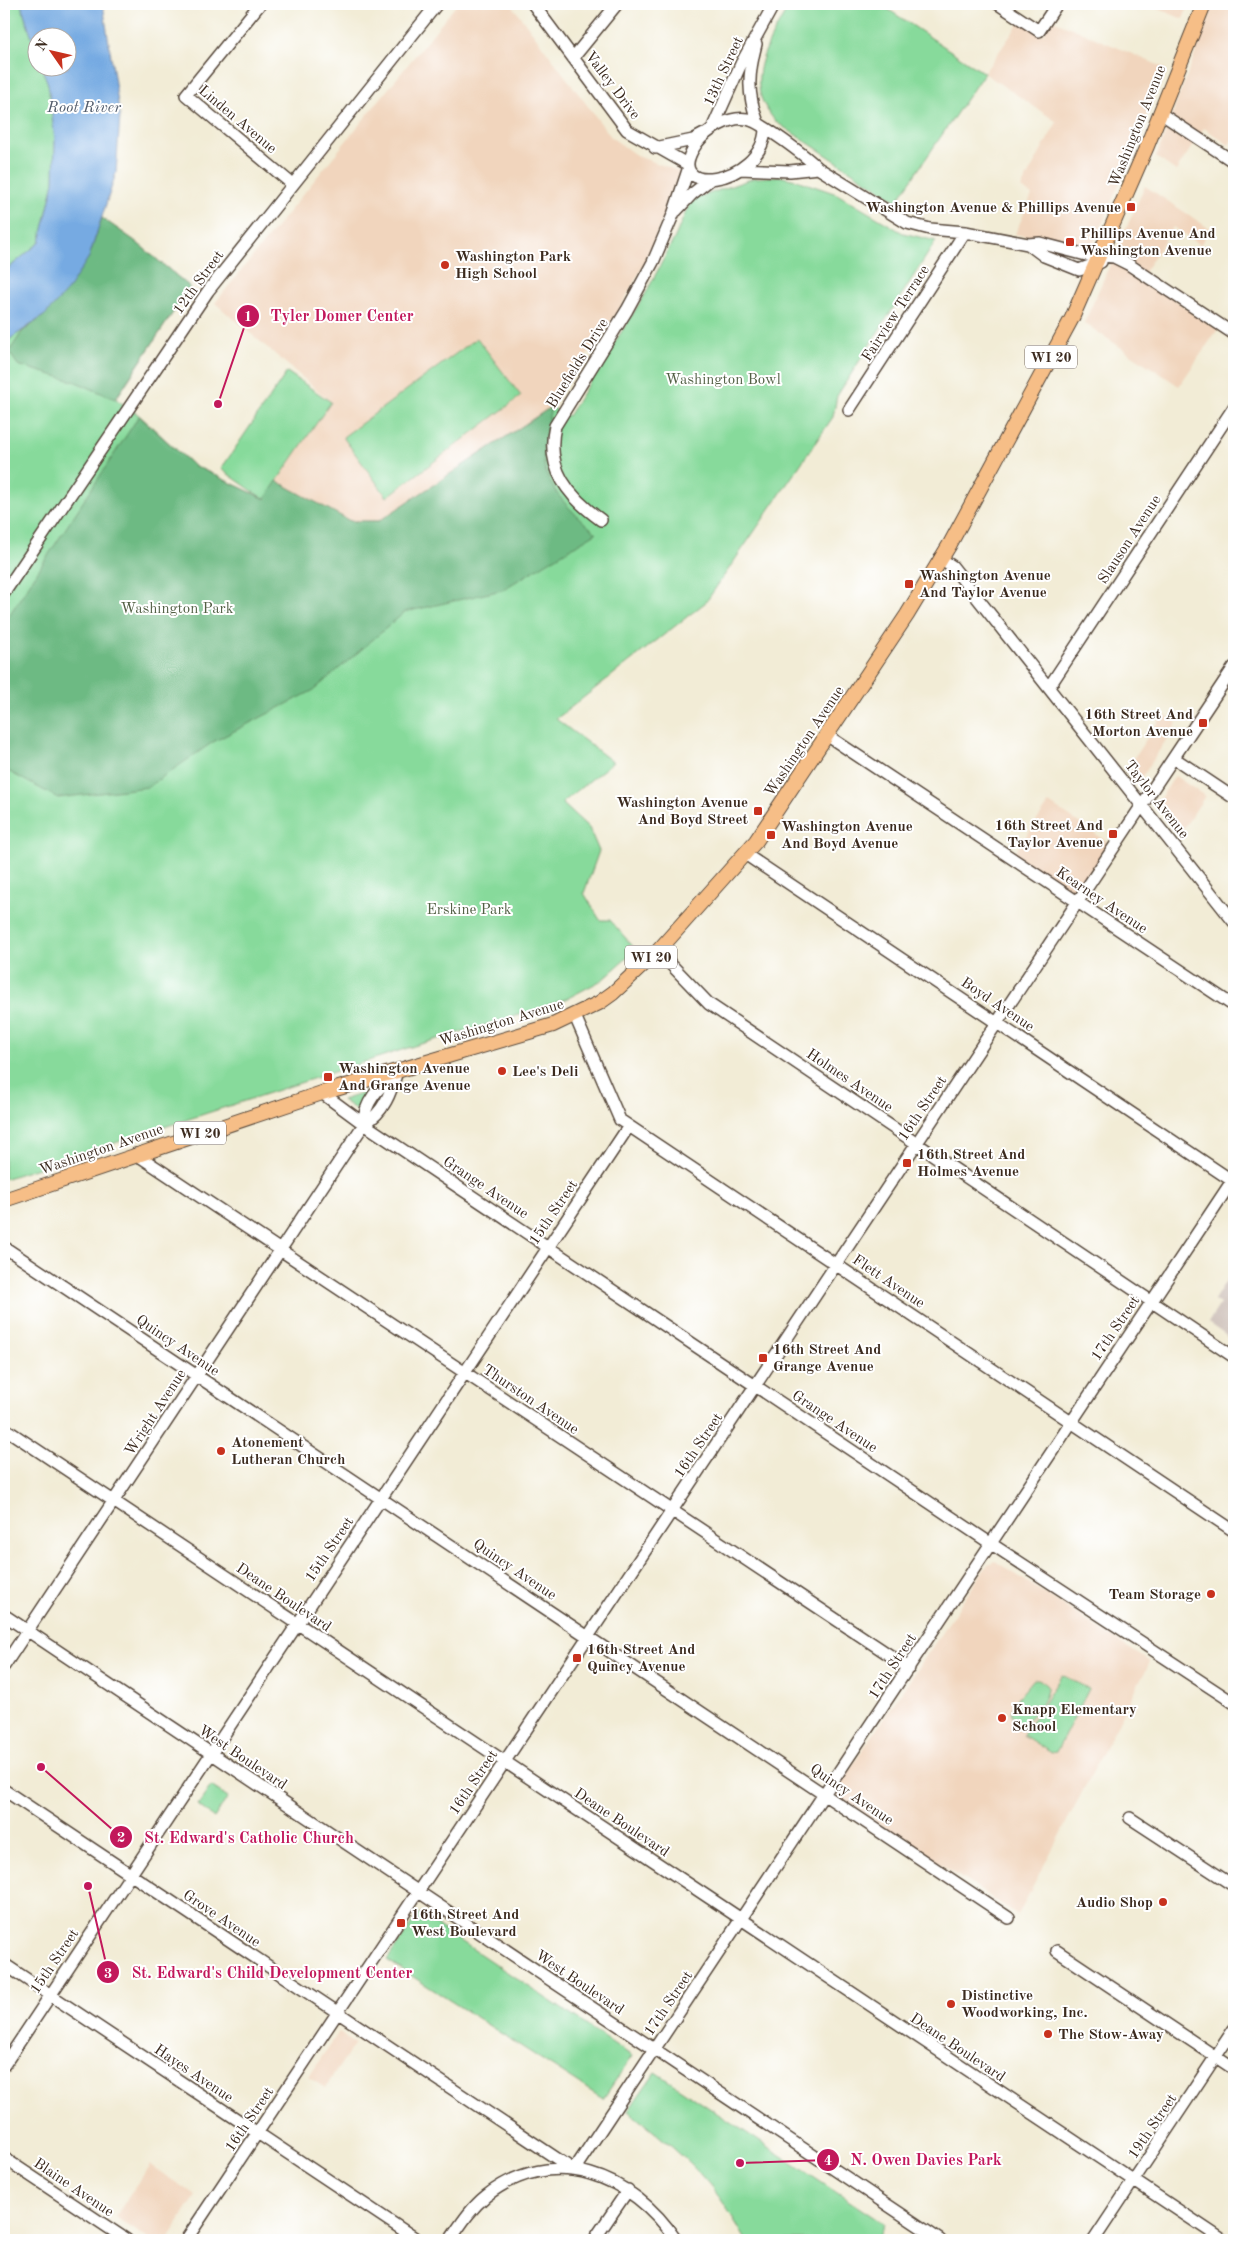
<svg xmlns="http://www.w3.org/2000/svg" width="1238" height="2244" font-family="'Old Standard TT',serif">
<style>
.built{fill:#f1d5bd}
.industrial{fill:#cec1ba}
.green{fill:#87da9b;stroke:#61825c}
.forest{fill:#6dba83;stroke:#547250}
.water{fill:#76aae2;stroke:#586a80}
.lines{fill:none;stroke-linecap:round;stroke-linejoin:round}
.minor-casing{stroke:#56473a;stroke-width:14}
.major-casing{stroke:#56473a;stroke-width:16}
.minor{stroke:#fff;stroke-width:11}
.major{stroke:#f6be87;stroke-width:14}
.poi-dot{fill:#c8321e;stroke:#fff;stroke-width:2}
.labels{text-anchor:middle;stroke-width:4;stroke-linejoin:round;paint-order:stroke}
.shield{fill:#fff;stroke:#766a62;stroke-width:1}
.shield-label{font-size:14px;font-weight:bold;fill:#3b2a1e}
.street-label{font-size:15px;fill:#3b2a1e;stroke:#fff}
.poi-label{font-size:15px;font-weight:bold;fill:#3b2a1e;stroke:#fff;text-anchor:start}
.park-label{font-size:15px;fill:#525f44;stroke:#fff}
.water-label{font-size:16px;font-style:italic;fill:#535d6c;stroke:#fff}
.leader{fill:none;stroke:#c2185b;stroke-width:2}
.callout-dot{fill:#c2185b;stroke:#fff;stroke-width:2}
.mark-label{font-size:15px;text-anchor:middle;font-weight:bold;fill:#fff}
.callout-label{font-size:16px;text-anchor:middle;font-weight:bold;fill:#c2185b;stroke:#fff;stroke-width:4;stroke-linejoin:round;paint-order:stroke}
</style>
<rect width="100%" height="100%" fill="#fff"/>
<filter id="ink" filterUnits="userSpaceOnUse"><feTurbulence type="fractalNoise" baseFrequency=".02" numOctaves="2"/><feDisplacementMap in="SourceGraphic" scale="10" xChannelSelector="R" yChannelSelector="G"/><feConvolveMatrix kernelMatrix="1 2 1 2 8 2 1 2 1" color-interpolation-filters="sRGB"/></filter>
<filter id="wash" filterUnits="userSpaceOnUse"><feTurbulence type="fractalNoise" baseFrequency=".0096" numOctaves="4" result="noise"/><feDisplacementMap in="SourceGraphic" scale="20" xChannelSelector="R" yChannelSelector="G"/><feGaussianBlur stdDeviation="1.12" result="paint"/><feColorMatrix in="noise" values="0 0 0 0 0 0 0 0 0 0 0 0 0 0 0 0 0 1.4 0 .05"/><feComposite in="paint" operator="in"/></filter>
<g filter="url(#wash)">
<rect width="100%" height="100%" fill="#f2ecd6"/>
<!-- built -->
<path class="built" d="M457 4H511L611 137 637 156 681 172 646 260 620 308 551 407 379 521H350L277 481 331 402 215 303Z
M1147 4H1189L1183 19Z
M1214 4H1234V136L1229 145 1204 128 1176 171 1156 157Z
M1053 20 1165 68 1129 161 1096 238 1091 247 1084 250 1015 234 1032 195 1021 188 1057 122 984 73 1020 22 1043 34Z
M1145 186 1210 229 1200 245 1173 227 1141 277 1218 329 1179 386 1084 323Z
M1163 714 1177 723 1140 780 1129 765Z
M1175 776 1205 796 1181 832 1158 802Z
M1049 803 1115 847 1078 902 1011 858Z
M995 1561 1150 1662 1018 1915 837 1797 835 1791 988 1564Z
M339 2032 355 2043 325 2088 308 2077Z
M150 2165 196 2196 167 2240H150L115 2217Z"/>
<!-- industrial -->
<path class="industrial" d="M1231 1273 1234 1275V1341L1208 1323 1220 1304 1214 1300Z"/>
<!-- green -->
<path class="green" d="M4 4H21L37 53 38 68H42L48 84 55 140 54 182 40 242 4 272Z
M790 4H880L984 73 897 201 776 122C768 112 760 101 759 87 756 58 777 28 790 4Z
M779 176 796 180 837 194 903 233 936 241 837 396 833 417 706 602 556 719 613 762 562 803 589 828 599 851 584 893 600 920H610L636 950 602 980 570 997 533 1011 414 1046 4 1179V343L45 315 89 257 102 218 135 241 190 287 116 399 139 415 193 465 261 497 221 469 287 372 331 402 277 481 350 521H379L551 407 568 416 646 293 675 237 691 200 754 178Z
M477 338 521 396 387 497 343 437Z
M370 1091 358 1111 342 1100Z
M1062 1675 1089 1689 1056 1752 1051 1753 1023 1735Z
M1034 1679 1041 1681 1047 1686C1048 1699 1032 1719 1020 1724L1014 1720 1011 1712 1017 1699Z
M211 1786 228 1797 214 1818 198 1805Z
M419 1913 632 2056 603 2099 387 1960Z
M655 2072 884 2224 877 2240H746C734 2220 723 2200 708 2183 685 2156 656 2133 628 2111Z"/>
<!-- forest -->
<path class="forest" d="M102 218 135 241 190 287 115 399 76 382 18 365 9 352 22 332 45 315 89 257Z
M551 407C548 422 540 454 545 469 553 496 576 515 596 533L502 590 405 612 314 690 213 742 148 787 58 798 4 769V623L139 416 193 465 265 499 277 481 350 521H379Z"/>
<!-- water -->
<path class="water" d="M21 4H103L120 116 116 173 89 257 67 291 45 315 4 343V272L40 242 54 182 55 140 48 84 42 68H68V38H38L37 53Z"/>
</g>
<g filter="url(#ink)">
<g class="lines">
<defs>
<path id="minor" d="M260 4 186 95 292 184
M533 4 627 130 687 164
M998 4 1039 31 1057 4
M756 44C748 75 747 93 758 123
M573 58 617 4
M1160 113 1234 162
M712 129 741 64 774 4
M765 129C763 186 657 199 697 143 707 130 729 116 747 119 760 121 807 157 818 168L907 223 930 229 965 232 1028 244 1040 243 1086 255 1114 257 1128 264 1234 334
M655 148 693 140 704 134
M740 169 790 171 818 168
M676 211 692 194 711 179
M1028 244 1044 256 1079 270 1101 262
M849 410 965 232
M601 520C569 497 545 469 555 426L627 310 653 262 673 215 688 170
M940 558 952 566 1234 922
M4 593 208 291 437 4
M1049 687 1234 407
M828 736 1234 1006
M1174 758 1234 798
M745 854 1234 1182
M658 951 709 1004 1234 1357
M575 1016 620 1120 1234 1531
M322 1093 364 1124 990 1543 1234 1703
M364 1124C363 1103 380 1086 395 1073
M136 1154 909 1668
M4 1247 1009 1918
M4 1428 1223 2240
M4 1615 940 2240
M4 1666 364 1124C384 1113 391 1092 397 1071
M4 1790 574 2170C795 1840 1012 1507 1234 1178
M1130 1818 1234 1886
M1057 1951 1234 2069
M4 1964 418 2240
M4 2065 629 1126
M4 2158 127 2240
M186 2240 1234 667
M450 2240C461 2224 471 2208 486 2196 553 2143 633 2175 676 2240
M594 2240 628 2190
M1094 2240 1234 2029"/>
<path id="major" d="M4 1200 322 1093 553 1025 599 1003 613 993 658 951 756 841 907 615 950 544 1072 318 1147 146 1204 4"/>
</defs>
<!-- minor casing -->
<use href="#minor" class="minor-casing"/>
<!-- major casing -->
<use href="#major" class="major-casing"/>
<!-- minor -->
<use href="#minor" class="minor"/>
<!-- major -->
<use href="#major" class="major"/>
</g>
</g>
<!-- markers -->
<g class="poi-dot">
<rect x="1126" y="202" width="10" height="10" rx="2.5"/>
<rect x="1065" y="237" width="10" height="10" rx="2.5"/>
<circle cx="445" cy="265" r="5"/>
<rect x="904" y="579" width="10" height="10" rx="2.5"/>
<rect x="1198" y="718" width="10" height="10" rx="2.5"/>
<rect x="753" y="806" width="10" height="10" rx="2.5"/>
<rect x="1108" y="829" width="10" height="10" rx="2.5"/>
<rect x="766" y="830" width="10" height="10" rx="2.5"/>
<circle cx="502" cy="1071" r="5"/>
<rect x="323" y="1072" width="10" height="10" rx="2.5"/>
<rect x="902" y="1158" width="10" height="10" rx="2.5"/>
<rect x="758" y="1353" width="10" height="10" rx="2.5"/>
<circle cx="221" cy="1451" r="5"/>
<circle cx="1211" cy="1594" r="5"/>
<rect x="572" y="1653" width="10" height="10" rx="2.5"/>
<circle cx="1002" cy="1718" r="5"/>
<circle cx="1163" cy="1902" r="5"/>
<rect x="396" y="1918" width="10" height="10" rx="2.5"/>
<circle cx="951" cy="2004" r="5"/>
<circle cx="1048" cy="2034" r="5"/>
</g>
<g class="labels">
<!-- shield labels -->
<g class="shield">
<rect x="1025" y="345.5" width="52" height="23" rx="4"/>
<rect x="625" y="945.5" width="52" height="23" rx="4"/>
<rect x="174" y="1121.5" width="52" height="23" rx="4"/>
</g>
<g class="shield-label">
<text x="1051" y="362">WI 20</text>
<text x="651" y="962">WI 20</text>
<text x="200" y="1138">WI 20</text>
</g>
<!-- street labels -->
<g class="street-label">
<text transform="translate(723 71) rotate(-65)" y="5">13th Street</text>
<text transform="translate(613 85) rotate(53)" y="5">Valley Drive</text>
<text transform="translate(238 119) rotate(40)" y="5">Linden Avenue</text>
<text transform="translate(1137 126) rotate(-68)" y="5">Washington Avenue</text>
<text transform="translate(198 282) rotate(-54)" y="5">12th Street</text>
<text transform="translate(895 313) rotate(-57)" y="5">Fairview Terrace</text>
<text transform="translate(577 363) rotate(-58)" y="5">Bluefields Drive</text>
<text transform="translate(1129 539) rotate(-57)" y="5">Slauson Avenue</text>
<text transform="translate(804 741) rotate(-56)" y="5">Washington Avenue</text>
<text transform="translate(1157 799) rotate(52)" y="5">Taylor Avenue</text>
<text transform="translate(1102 900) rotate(34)" y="5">Kearney Avenue</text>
<text transform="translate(998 1004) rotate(34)" y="5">Boyd Avenue</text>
<text transform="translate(501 1022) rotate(-17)" y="5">Washington Avenue</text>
<text transform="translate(850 1080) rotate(34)" y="5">Holmes Avenue</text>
<text transform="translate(922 1108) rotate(-56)" y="5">16th Street</text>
<text transform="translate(101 1149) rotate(-19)" y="5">Washington Avenue</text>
<text transform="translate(486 1187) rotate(34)" y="5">Grange Avenue</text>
<text transform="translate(553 1212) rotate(-56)" y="5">15th Street</text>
<text transform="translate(889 1281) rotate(34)" y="5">Flett Avenue</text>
<text transform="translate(1115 1328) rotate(-56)" y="5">17th Street</text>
<text transform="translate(178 1345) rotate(34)" y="5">Quincy Avenue</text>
<text transform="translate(531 1399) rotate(34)" y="5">Thurston Avenue</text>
<text transform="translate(155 1412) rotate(-57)" y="5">Wright Avenue</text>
<text transform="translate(835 1421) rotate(34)" y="5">Grange Avenue</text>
<text transform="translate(698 1445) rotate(-56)" y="5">16th Street</text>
<text transform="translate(329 1549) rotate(-56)" y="5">15th Street</text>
<text transform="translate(515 1569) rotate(34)" y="5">Quincy Avenue</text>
<text transform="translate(284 1597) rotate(34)" y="5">Deane Boulevard</text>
<text transform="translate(892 1666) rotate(-57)" y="5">17th Street</text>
<text transform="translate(243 1757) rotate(34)" y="5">West Boulevard</text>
<text transform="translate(473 1782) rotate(-56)" y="5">16th Street</text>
<text transform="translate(852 1794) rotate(34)" y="5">Quincy Avenue</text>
<text transform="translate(622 1822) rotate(34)" y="5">Deane Boulevard</text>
<text transform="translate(222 1918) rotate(34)" y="5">Grove Avenue</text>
<text transform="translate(54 1961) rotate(-56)" y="5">15th Street</text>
<text transform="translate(580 1982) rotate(34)" y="5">West Boulevard</text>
<text transform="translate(668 2003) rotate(-56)" y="5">17th Street</text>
<text transform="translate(958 2047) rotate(34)" y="5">Deane Boulevard</text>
<text transform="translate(194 2073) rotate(34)" y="5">Hayes Avenue</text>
<text transform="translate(249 2119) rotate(-56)" y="5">16th Street</text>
<text transform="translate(1152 2126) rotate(-56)" y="5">19th Street</text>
<text transform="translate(74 2187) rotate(34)" y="5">Blaine Avenue</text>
</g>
<!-- poi labels -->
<g class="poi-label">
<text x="1121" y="212" text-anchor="end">Washington Avenue &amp; Phillips Avenue</text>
<text x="1080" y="238">Phillips Avenue And<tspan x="1080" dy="17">Washington Avenue</tspan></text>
<text x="455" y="261">Washington Park<tspan x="455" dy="17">High School</tspan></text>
<text x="919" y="580">Washington Avenue<tspan x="919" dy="17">And Taylor Avenue</tspan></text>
<text x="1193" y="719" text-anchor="end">16th Street And<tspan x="1193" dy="17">Morton Avenue</tspan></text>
<text x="748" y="807" text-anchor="end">Washington Avenue<tspan x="748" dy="17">And Boyd Street</tspan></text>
<text x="1103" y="830" text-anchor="end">16th Street And<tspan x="1103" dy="17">Taylor Avenue</tspan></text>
<text x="781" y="831">Washington Avenue<tspan x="781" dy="17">And Boyd Avenue</tspan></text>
<text x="338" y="1073">Washington Avenue<tspan x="338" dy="17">And Grange Avenue</tspan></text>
<text x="512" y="1076">Lee's Deli</text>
<text x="917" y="1159">16th Street And<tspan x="917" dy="17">Holmes Avenue</tspan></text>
<text x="773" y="1354">16th Street And<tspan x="773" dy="17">Grange Avenue</tspan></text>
<text x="231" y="1447">Atonement<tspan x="231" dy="17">Lutheran Church</tspan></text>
<text x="1201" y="1599" text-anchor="end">Team Storage</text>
<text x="587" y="1654">16th Street And<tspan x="587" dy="17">Quincy Avenue</tspan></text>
<text x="1012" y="1714">Knapp Elementary<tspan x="1012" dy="17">School</tspan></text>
<text x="1153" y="1907" text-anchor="end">Audio Shop</text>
<text x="411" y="1919">16th Street And<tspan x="411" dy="17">West Boulevard</tspan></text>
<text x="961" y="2000">Distinctive<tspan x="961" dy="17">Woodworking, Inc.</tspan></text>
<text x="1058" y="2039">The Stow-Away</text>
</g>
<!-- park labels -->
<g class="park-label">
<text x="723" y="384">Washington Bowl</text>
<text x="177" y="613">Washington Park</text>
<text x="469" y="914">Erskine Park</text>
</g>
<!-- water labels -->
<g class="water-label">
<text x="84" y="112">Root River</text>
</g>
</g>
<!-- callouts -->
<path class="leader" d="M218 404L248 316M41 1767L121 1837M88 1886L108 1972M740 2163L828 2160"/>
<g class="callout-dot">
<circle cx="218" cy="404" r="5"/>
<circle cx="41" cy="1767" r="5"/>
<circle cx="88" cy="1886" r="5"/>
<circle cx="740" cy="2163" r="5"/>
<circle cx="248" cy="316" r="12"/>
<circle cx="121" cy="1837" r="12"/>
<circle cx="108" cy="1972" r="12"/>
<circle cx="828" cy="2160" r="12"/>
</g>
<g class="mark-label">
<text x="248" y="321">1</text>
<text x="121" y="1842">2</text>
<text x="108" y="1978">3</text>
<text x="828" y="2165">4</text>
</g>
<g class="callout-label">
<text x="342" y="321">Tyler Domer Center</text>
<text x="249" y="1843">St. Edward's Catholic Church</text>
<text x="272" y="1978">St. Edward's Child Development Center</text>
<text x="926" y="2165">N. Owen Davies Park</text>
</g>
<!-- margin -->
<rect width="1238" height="2244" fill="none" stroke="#fff" stroke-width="20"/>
<!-- north arrow -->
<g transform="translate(52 52) rotate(304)"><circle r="24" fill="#ffffff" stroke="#b1aaa5"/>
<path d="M0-4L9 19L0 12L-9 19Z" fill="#c8321e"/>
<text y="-8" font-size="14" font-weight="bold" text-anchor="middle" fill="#3b2a1e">N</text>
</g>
</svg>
